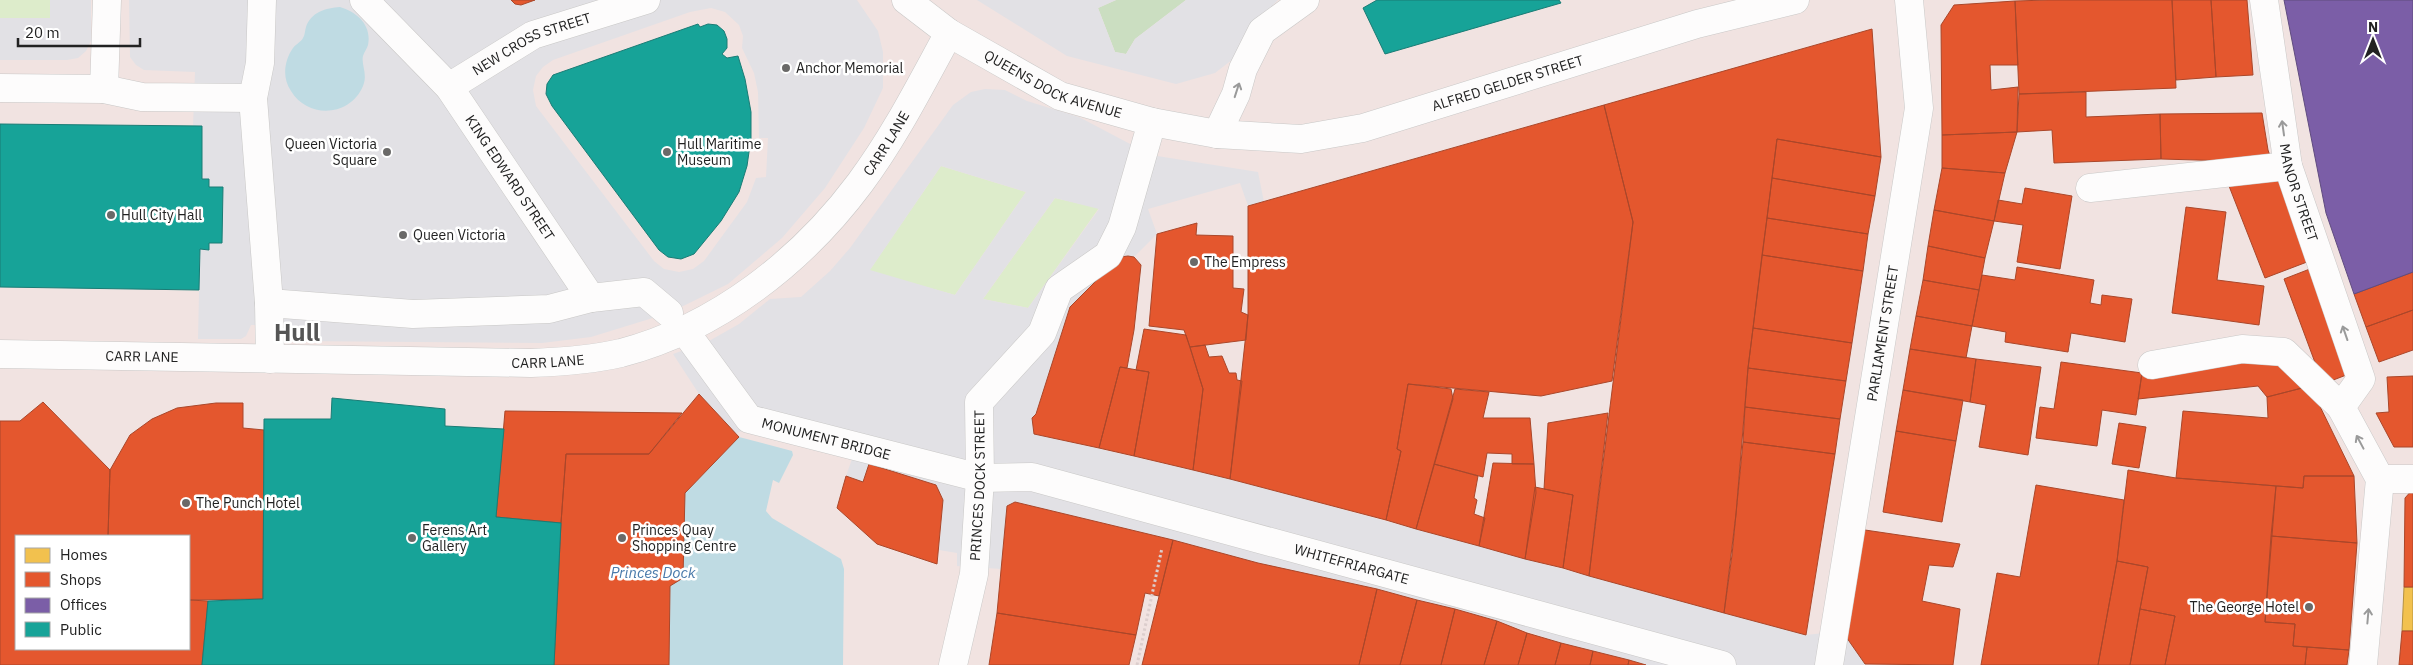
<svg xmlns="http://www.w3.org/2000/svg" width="2413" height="665" font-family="'IBM Plex Sans',sans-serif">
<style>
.commercial{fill:#f1e3e1;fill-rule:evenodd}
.grass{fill:#ddeccb}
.forest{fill:#cbdec1}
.plaza{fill:#e2e1e5;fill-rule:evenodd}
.water{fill:#bfdbe3}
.homes{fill:#f2c14e;stroke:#b49141}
.shops{fill:#e4572e;stroke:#aa472a}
.offices{fill:#7b5ea7;stroke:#604c7f}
.public{fill:#17a398;stroke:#1a7c75}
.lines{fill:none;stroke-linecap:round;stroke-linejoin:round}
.minor-casing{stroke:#c9c8c7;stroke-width:29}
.path{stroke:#dccecd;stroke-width:3;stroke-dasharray:2.5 2.5;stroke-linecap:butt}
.minor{stroke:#fdfcfc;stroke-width:28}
.oneway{stroke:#9a9a9a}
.poi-dot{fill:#6a6968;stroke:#fff;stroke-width:2}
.labels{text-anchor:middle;stroke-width:5;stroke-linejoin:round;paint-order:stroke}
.street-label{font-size:14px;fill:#222;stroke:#fff}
.poi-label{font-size:14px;fill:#222;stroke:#fff;text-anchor:start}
.water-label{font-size:15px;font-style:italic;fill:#4a7aab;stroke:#fff}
.town-label{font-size:24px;font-weight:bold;fill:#555;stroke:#fff}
</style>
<rect width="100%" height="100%" fill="#f0eeeb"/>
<!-- commercial -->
<path class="commercial" d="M0 0H2413V665H0ZM16 536H189V649H16Z"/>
<!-- grass -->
<path class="grass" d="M0 0H50V18H0Z
M941 166 1026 192 955 295 869 271Z
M1055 198 1099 208 1028 308 983 299Z"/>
<!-- forest -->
<path class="forest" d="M1116 0H1186L1135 39 1126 54 1115 52 1098 8Z"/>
<!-- plaza -->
<path class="plaza" d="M50 0H91V41L86 51 78 58 67 60H0V18H50Z
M129 0H511L515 4 521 5 535 0H857L878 31 883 52V88L864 128 825 188 782 238 728 284 669 313 591 337 542 343 294 341 293 326 251 325 246 336 241 339H198L200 249 209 250V243H222L223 188 209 187 202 179V126H193L195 72 144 70 136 65 130 57ZM711 8 725 12 739 25 743 36 742 48 754 73 758 92 759 138H768L766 177 756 178 747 202 704 261 693 269 679 272 664 269 654 261 536 106 533 90 536 76 543 67 553 60 690 12Z
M977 0H1116L1098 8 1115 52 1126 54 1135 39 1186 0H1278L1251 27 1237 56 1215 73 1176 84 1067 56Z
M985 89 1005 90 1027 101 1079 117 1151 155 1258 172 1264 202 1248 206 1240 183 1148 209 1157 234 1134 257H1120L1070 308 1036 414 1032 418 1034 434 1230 479 1806 635 1842 631 1868 665H1646L1561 643 1497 621 1377 589 1258 563 1015 502 1007 507 1001 569 957 566V553L939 550 943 500 936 485 869 465 863 482 846 476 853 456 746 429 735 434 699 394 673 354 709 341 739 324 770 299 801 297 830 271 850 248 953 105 971 92ZM941 166 1026 192 955 295 870 270ZM1055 198 1099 209 1028 308 983 299Z"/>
<!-- water -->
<path class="water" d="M340 7C357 12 372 25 368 45 367 49 364 52 363 56 361 65 368 74 363 86 350 117 308 119 291 91 282 78 284 61 293 48 296 44 301 42 303 38 305 35 305 30 306 27 311 12 326 8 340 7Z
M739 437 792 451 793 455 779 483 773 480 766 511 772 518 841 559 844 569 843 665H554L565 477 696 482Z"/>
<!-- homes -->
<path class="homes" d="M2404 587H2413V631H2402Z"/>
<!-- shops -->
<path class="shops" d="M535 0 521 5 515 4 511 0Z
M2048 0H2172L2176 88 2019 94 2015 1Z
M2172 0H2211L2216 77 2176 80Z
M2211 0H2247L2253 75 2216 77Z
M2015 1 2018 65H1990L1991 90 2018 87 2017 132 1942 135 1941 25 1954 5Z
M1872 29 1881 157 1777 139 1748 368 1736 514 1724 613 1589 576 1633 222 1604 105Z
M2086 92V117L2160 114 2161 159 2054 163 2052 130 2017 132 2019 94Z
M1604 105 1633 222 1612 381 1541 396 1408 384 1397 449 1401 451 1386 520 1230 479 1248 315V206Z
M2262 113 2268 150 2307 262 2265 278 2229 186 2232 161 2161 159 2160 114Z
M2017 132 2005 173 1942 168V135Z
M1777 139 1881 157 1875 196 1772 178Z
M1942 168 2005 173 1994 221 1934 210Z
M1772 178 1875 196 1868 234 1767 218Z
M2025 188 2072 196 2060 269 2017 262 2023 225 1994 221 1998 200 2022 204Z
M2186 207 2226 212 2217 280 2264 286 2259 325 2172 313Z
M1934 210 1994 221 1985 258 1928 246Z
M1767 218 1868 234 1863 271 1762 255Z
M1197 223 1196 235 1233 236V288L1244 289 1241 312 1248 315 1246 340 1190 347 1184 330 1149 326 1157 234Z
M1928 246 1985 258 1979 290 1923 280Z
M1762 255 1863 271 1852 343 1753 328Z
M1128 256 1134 257 1141 265 1134 330 1127 368 1120 367 1099 448 1034 434 1032 418 1036 414 1070 307 1120 257Z
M2017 267 2094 280 2090 303 2101 305 2102 295 2132 299 2125 342 2071 333 2068 352 2005 342 2006 332 1972 326 1982 275 2015 280Z
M2315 267 2354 372 2323 384 2284 279Z
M2413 272V310L2366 327 2354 294Z
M1923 280 1979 290 1972 326 1916 316Z
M2413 310V350L2379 362 2366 327Z
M1916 316 1972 326 1966 358 1910 349Z
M1753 328 1852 343 1846 381 1748 368Z
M1144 329 1186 335 1203 389 1193 470 1134 456 1149 372 1136 370Z
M1205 345 1209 357 1222 356 1229 373H1236L1237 380 1242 381 1230 479 1193 470 1203 389 1190 347Z
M1910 349 1976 359 1970 402 1903 390Z
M2277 356 2310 386 2267 397 2258 386 2138 399 2142 373Z
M1976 359 2041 367 2028 455 1979 447 1986 405 1970 402Z
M2061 362 2142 373 2136 415 2102 410 2097 446 2036 438 2040 407 2054 409Z
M1120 367 1149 372 1134 456 1099 448Z
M1748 368 1846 381 1840 419 1745 407Z
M2413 376V447H2394L2376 413 2389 412 2387 377Z
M1408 384 1451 389 1453 399 1416 529 1386 520 1401 451 1397 449Z
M2310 386 2354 476H2304L2303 488 2176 478 2183 411 2268 418 2267 397Z
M1455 389 1489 392 1483 418H1530L1534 464H1512V454L1487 453 1483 477 1434 464Z
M1903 390 1963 400 1956 441 1896 431Z
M699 394 739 437 685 493 683 578 670 586 669 665H554L561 523 566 454H649Z
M43 402 110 470 108 536H16V649H189V600L208 601 202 665H0V421H20Z
M216 403H243V428L264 430 263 599 189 600V536H108L110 470 130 435 152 419 177 408Z
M1745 407 1840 419 1835 454 1743 442Z
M505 411 682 413 649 454H566L561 523 496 517Z
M1608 413 1589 576 1563 568 1573 495 1544 489 1548 423Z
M2119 423 2146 427 2139 468 2112 464Z
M1896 431 1956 441 1942 522 1883 512Z
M1743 442 1835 454 1806 635 1724 613 1732 555Z
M1493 463 1534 464 1536 493 1525 559 1479 546Z
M869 464 936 485 943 500 937 564 877 544 837 508 846 476 863 482Z
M1434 464 1478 476 1474 498 1477 500 1474 514 1485 518 1479 546 1416 529Z
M2128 470 2176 478 2276 486 2265 622 2295 624 2293 646 2307 647 2305 665H2165L2175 616 2140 609 2148 567 2117 561Z
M2304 476H2354L2357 543 2271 536 2276 486 2303 488Z
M2036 485 2124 500 2117 561 2098 665H1981L1997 573 2020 577Z
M1535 487 1573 495 1563 568 1525 559Z
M2413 489V587H2404L2405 498Z
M1015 502 1173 540 1159 596 1145 593 1136 635 997 613 1007 506Z
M1865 530 1960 544 1953 567 1929 565 1922 601 1960 609 1953 665 1865 664 1842 631 1848 581Z
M2271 536 2357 543 2349 650 2293 646 2295 624 2265 622Z
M1173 540 1258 563 1377 589 1359 665H1142Z
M2117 561 2148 567 2140 609 2130 665H2098Z
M1377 589 1417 600 1400 665H1359Z
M1417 600 1455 609 1441 665H1400Z
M1455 609 1497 621 1484 665H1441Z
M2140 609 2175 616 2165 665H2130Z
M997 613 1136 635 1129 665H989Z
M1497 621 1527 633 1518 665H1484Z
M2402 631H2413V665H2399Z
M1527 633 1561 643 1555 665H1518Z
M1561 643 1593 651 1590 665H1555Z
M2307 647 2349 650 2347 665H2305Z
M1593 651 1629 660 1628 665H1590Z
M1629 660 1646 665H1628Z"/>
<!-- offices -->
<path class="offices" d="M2284 0H2413V272L2354 294 2326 213Z"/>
<!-- public -->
<path class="public" d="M1377 0H1559L1561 3 1385 54 1363 8Z
M698 24 700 27 708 24 717 25 724 31 727 39V48L722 54 727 58 738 56 745 79 751 112V138L747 166 739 192 721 221 694 254 681 259 668 257 659 250 552 106 546 94 547 84 553 75Z
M0 124 202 126V179H209V187H223L222 243H209V250L200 249 199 290 0 287Z
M332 398 445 409V426L504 429 496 517 561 523 554 665H202L208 601 263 599 264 419H331Z"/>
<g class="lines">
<defs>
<g id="minor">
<path d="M262 0 260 63 253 98 269 303 270 359"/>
<path id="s1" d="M364 0 449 87 591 298 644 292 669 313"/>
<path id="s2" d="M906 0 949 33 1060 96 1152 122 1217 134 1301 139 1363 128 1697 24 1795 0"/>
<path id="s3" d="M2264 0 2288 166 2361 379 2341 407 2380 479 2363 665"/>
<path id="s4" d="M449 87 533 35 646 0"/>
<path d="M0 88 104 89 142 97 253 98"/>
<path d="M104 89 107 0"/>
<path d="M1217 134 1236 94 1243 69 1262 31 1305 0"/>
<path d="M2090 188 2288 166"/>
<path d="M269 303 413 314 549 309 591 298"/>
<path id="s5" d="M684 330 749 419 980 478 1032 477 1722 665"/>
<path id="s6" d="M0 354 531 363C561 362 591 360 621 353 717 328 802 261 860 183 895 136 921 84 949 33"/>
<path d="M2152 365 2242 349 2284 352 2341 407"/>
<path d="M2380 479H2413"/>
<path id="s7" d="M953 665 974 574 980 478 979 402 1042 333 1059 289 1108 255 1122 227 1152 122"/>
<path id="s8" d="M1829 665 1919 108 1909 0"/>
</g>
</defs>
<!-- minor casing -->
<use href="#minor" class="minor-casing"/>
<!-- path -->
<path class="path" d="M1137 665 1162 548"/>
<!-- minor -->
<use href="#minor" class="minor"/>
</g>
<!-- one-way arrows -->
<defs><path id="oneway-shaft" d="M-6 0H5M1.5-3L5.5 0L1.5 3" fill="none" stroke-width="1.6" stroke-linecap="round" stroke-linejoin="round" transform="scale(1.25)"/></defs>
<g class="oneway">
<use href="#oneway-shaft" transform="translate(1237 90) rotate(-72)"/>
<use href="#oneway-shaft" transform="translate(2283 128) rotate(-98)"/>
<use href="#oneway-shaft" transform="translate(2345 333) rotate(-109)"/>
<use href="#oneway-shaft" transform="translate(2360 442) rotate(-118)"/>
<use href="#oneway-shaft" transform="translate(2368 616) rotate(-85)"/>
</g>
<!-- markers -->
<g class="poi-dot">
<circle cx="786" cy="68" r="5"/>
<circle cx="387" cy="152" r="5"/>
<circle cx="667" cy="152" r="5"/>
<circle cx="111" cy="215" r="5"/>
<circle cx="403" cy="235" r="5"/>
<circle cx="1194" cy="262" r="5"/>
<circle cx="186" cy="503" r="5"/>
<circle cx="412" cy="538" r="5"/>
<circle cx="622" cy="538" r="5"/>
<circle cx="2309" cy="607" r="5"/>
</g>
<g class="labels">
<!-- street labels -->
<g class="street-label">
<text dy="5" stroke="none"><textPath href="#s4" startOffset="94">NEW CROSS STREET</textPath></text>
<text dy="5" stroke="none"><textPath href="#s2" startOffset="171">QUEENS DOCK AVENUE</textPath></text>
<text dy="5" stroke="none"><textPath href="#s2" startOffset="642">ALFRED GELDER STREET</textPath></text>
<text dy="5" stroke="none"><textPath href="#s6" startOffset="968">CARR LANE</textPath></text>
<text dy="5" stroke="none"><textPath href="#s1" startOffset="231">KING EDWARD STREET</textPath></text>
<text dy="5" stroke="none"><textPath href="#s3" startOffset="196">MANOR STREET</textPath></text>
<text dy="5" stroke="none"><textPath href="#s8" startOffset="336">PARLIAMENT STREET</textPath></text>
<text dy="5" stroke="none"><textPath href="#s6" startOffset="142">CARR LANE</textPath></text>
<text dy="5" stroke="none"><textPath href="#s6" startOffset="548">CARR LANE</textPath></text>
<text dy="5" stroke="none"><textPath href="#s5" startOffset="190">MONUMENT BRIDGE</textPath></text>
<text dy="5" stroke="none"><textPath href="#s7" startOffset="182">PRINCES DOCK STREET</textPath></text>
<text dy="5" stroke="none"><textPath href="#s5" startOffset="732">WHITEFRIARGATE</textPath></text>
</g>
<!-- poi labels -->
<g class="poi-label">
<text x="796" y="73">Anchor Memorial</text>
<text x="377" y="149" text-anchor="end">Queen Victoria<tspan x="377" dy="16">Square</tspan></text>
<text x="677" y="149">Hull Maritime<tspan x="677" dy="16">Museum</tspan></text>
<text x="121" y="220">Hull City Hall</text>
<text x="413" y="240">Queen Victoria</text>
<text x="1204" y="267">The Empress</text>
<text x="196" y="508">The Punch Hotel</text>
<text x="422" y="535">Ferens Art<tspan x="422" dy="16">Gallery</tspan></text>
<text x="632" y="535">Princes Quay<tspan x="632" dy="16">Shopping Centre</tspan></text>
<text x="2299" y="612" text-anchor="end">The George Hotel</text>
</g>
<!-- water labels -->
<g class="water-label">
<text x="653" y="578">Princes Dock</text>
</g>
<!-- town labels -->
<g class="town-label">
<text x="297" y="341">Hull</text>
</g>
</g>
<!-- legend -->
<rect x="15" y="535" width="175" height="115" fill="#ffffff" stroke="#a7a7a7"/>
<rect x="25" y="548" width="25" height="15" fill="#f2c14e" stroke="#a7a7a7"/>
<text x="60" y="560" font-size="15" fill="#222222">Homes</text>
<rect x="25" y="572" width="25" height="15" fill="#e4572e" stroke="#a7a7a7"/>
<text x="60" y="585" font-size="15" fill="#222222">Shops</text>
<rect x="25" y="598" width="25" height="15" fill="#7b5ea7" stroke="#a7a7a7"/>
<text x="60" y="610" font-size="15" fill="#222222">Offices</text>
<rect x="25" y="622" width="25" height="15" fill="#17a398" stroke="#a7a7a7"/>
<text x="60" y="635" font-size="15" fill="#222222">Public</text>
<!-- north arrow -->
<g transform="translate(2373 40)" stroke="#ffffff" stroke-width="4" paint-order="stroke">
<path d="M0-4L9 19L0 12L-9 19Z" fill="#222222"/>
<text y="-8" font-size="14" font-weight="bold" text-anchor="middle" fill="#222222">N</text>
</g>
<!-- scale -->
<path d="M18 38v8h122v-8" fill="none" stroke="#222222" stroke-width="2.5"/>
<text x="25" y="38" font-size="15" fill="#222222" stroke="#ffffff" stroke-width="4" paint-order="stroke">20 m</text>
</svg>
